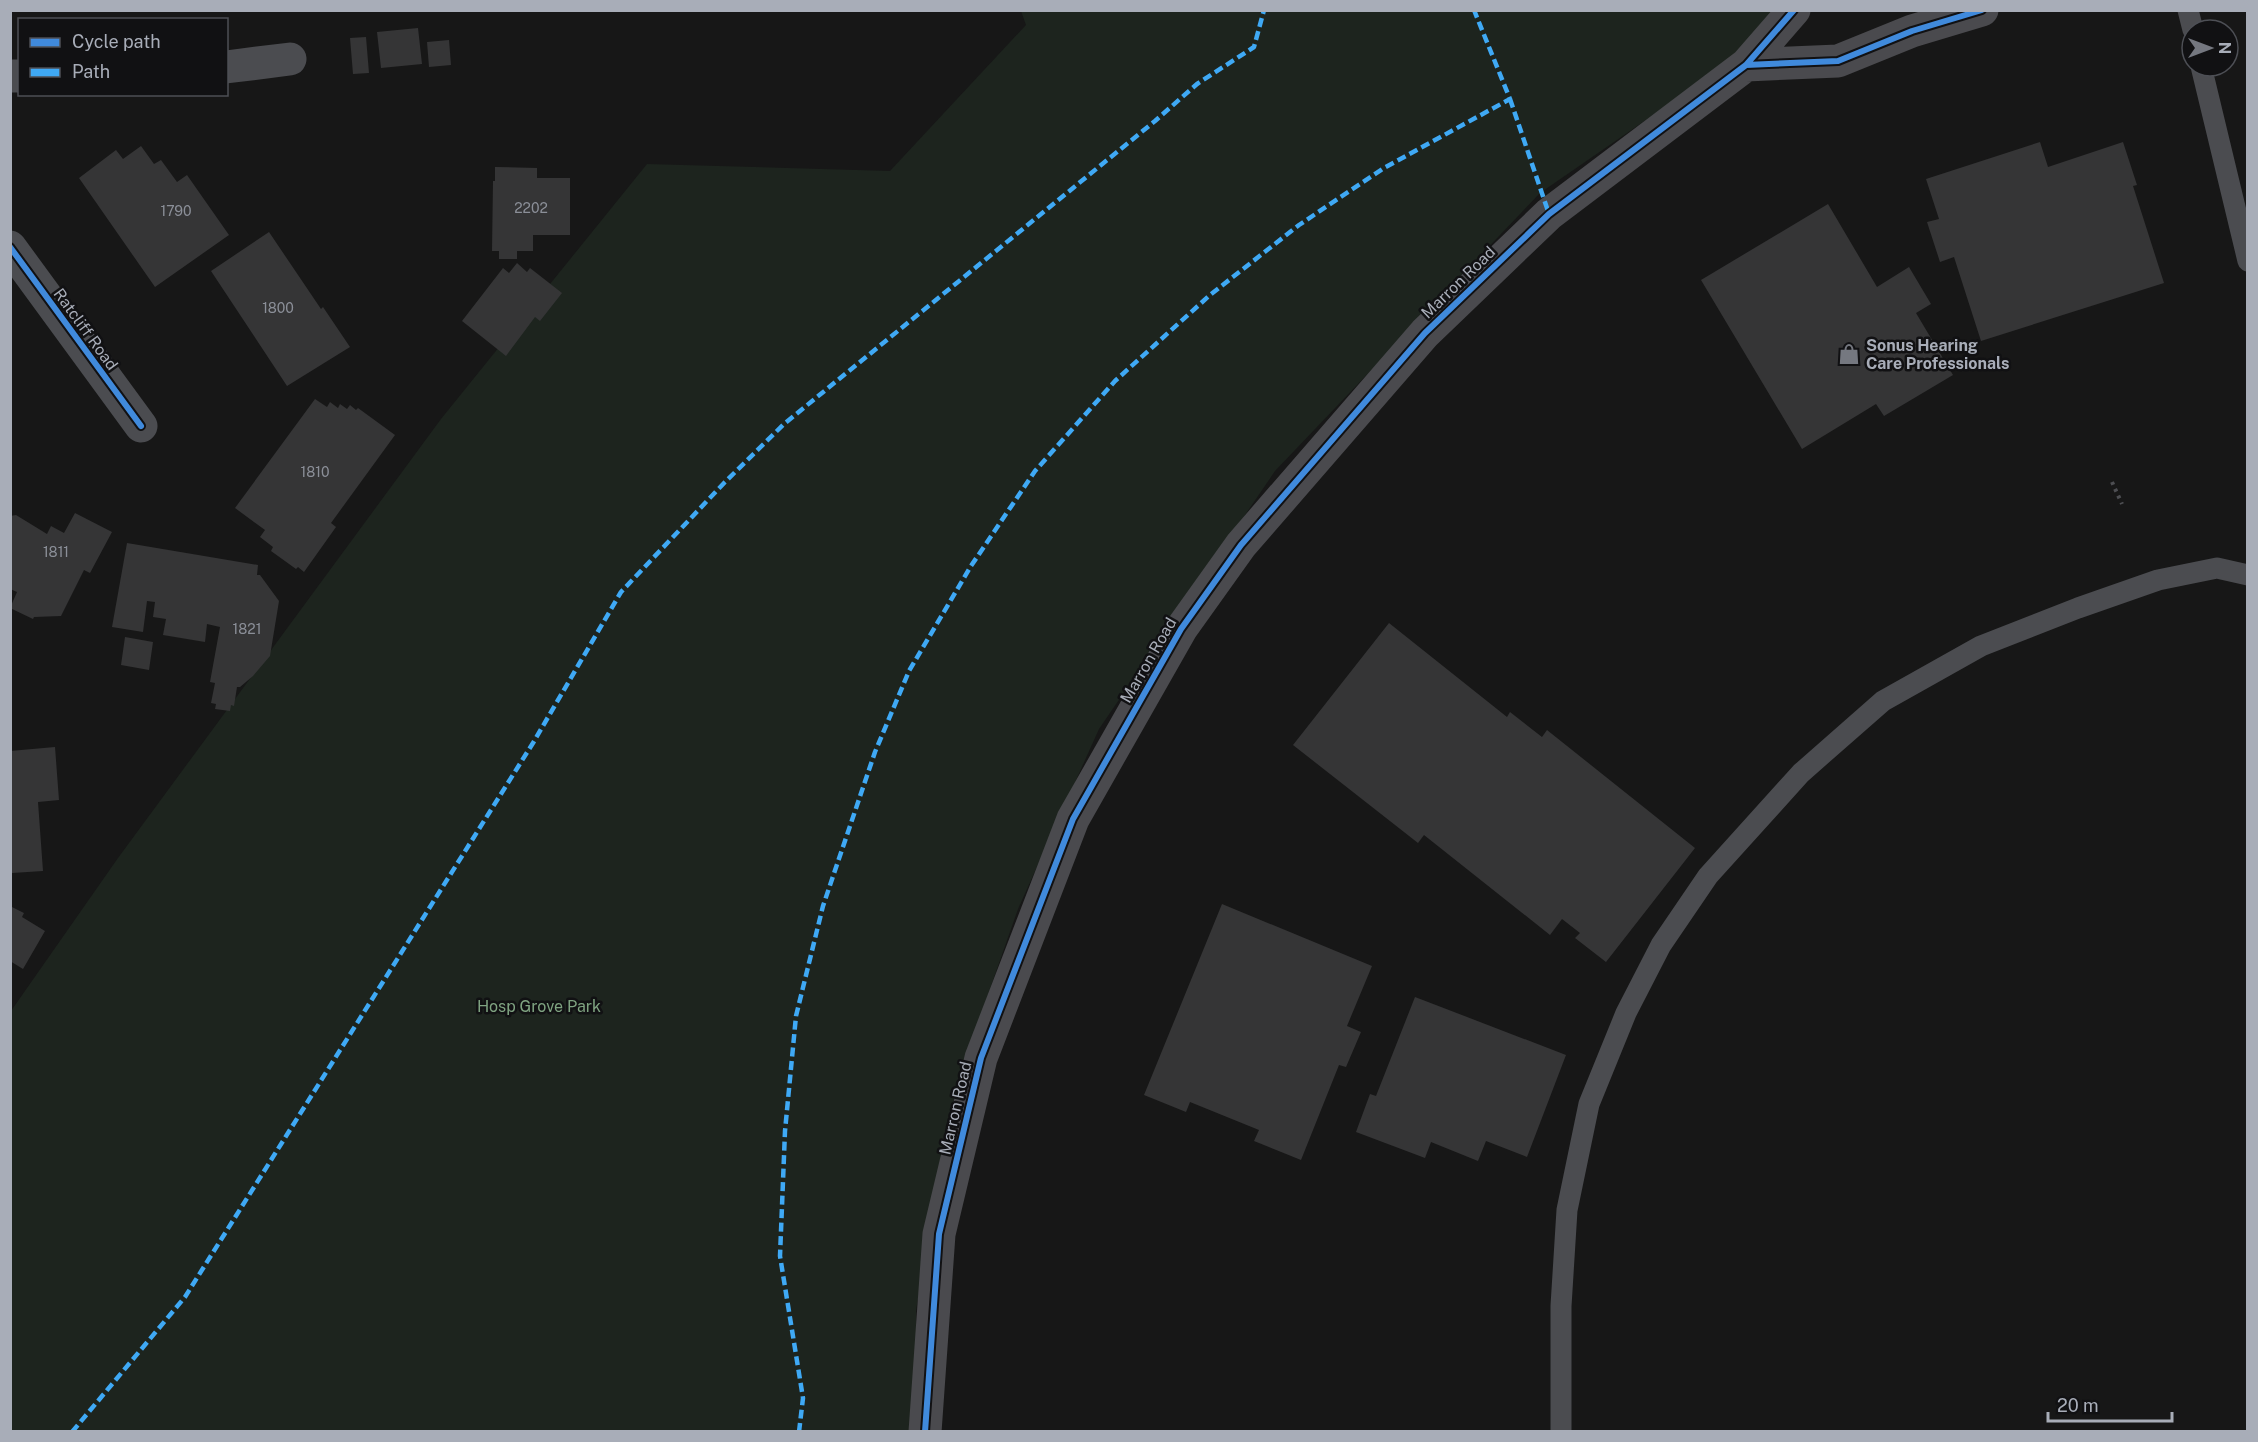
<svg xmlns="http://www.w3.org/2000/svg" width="2258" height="1442" font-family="'Public Sans',sans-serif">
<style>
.green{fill:#1d241e}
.building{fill:#353536}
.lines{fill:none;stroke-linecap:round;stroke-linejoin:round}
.path{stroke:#4d4e52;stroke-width:4;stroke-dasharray:3 4.5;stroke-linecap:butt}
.lane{stroke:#4b4c50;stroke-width:21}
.street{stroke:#4b4c50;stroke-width:33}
.secondary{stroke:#4a4a4e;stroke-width:33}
.quiet{stroke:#3fa9f5;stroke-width:4.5;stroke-dasharray:9 4.5;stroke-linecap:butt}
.cycleway-casing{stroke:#111113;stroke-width:10}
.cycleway{stroke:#408adc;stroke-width:6}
.labels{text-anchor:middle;stroke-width:5;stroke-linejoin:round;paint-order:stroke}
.number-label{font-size:14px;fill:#8b8f98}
.street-label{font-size:16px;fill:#a8adb8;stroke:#111113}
.poi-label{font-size:16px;font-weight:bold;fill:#a8adb8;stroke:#111113;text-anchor:start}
.park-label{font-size:16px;fill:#7fa381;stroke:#111113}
</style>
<rect width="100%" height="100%" fill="#171717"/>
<!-- green -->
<path class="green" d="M1021 11H1804L1540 193 1275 471 1099 729 1018 909 957 1083 916 1310V1431L11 1432V1011L118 858 441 419 647 164 890 171 1026 25Z"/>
<!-- building -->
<path class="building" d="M418 28 422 64 381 68 377 32Z
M366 37 369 73 353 74 350 38Z
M449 40 451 65 429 67 427 42Z
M2040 142 2048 167 2123 142 2137 185 2133 186 2164 283 1981 341 1954 257 1940 262 1927 222 1939 219 1926 179Z
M141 146 154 164 161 160 177 182 187 175 229 235 155 287 79 178 116 150 123 159Z
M495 167 537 168V178H570V235H533V251H517V259H499V251H492L493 181H495Z
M1828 204 1877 287 1909 267 1931 304 1916 313 1953 375 1884 416 1876 404 1802 449 1701 280Z
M269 232 321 309 323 307 350 347 287 386 211 271Z
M517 263 527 272 530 268 562 293 540 321 535 317 506 356 462 321 503 268 509 273Z
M315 399 327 407 330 402 338 408 340 404 347 409 350 405 356 410 358 408 395 435 331 523 336 527 304 572 298 567 296 569 271 551 273 547 260 537 265 530 235 508Z
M75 513 112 532 90 573 84 570 61 616 34 617 33 619 10 608 17 592 10 589V516L16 515 47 534 51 526 64 533Z
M127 543 258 565 257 575H260L279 601 270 656 253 676 240 687H237L234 706 231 705 230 711 215 709 216 704 211 703 215 683 210 682 220 627 207 624 205 642 163 635 166 619 153 617 155 602 147 601 143 632 112 627Z
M1389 623 1507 717 1510 712 1542 737 1547 730 1695 848 1606 962 1575 938 1580 933 1562 919 1550 935 1424 835 1418 843 1293 745Z
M125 637 153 642 149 670 121 665Z
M55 747 59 800 38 802 43 871 12 873 10 751Z
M1222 904 1372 966 1347 1026 1361 1032 1346 1067 1339 1065 1301 1160 1254 1141 1259 1130 1190 1102 1186 1112 1144 1095Z
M10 906 24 913 22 917 45 931 23 969 10 961Z
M1415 997 1566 1055 1527 1157 1486 1141 1478 1161 1431 1142 1425 1158 1356 1132 1370 1094 1376 1096Z"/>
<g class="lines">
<!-- path -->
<path class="path" d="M2112 482 2122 504"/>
<!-- lane -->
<path class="lane" d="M2188 10 2193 30
M2201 66 2248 261
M1561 1432V1306L1567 1210 1589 1104 1626 1013 1661 945 1708 876 1801 773 1883 701 1981 646 2078 608 2158 580 2217 568 2248 575"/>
<!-- street -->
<path class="street" d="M226 67 290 59
M10 76H20
M10 247 141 426"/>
<!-- secondary -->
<path class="secondary" d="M1746 65 1838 61 1912 31 1982 10
M925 1432 939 1234 981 1058 1073 819 1181 629 1241 545 1425 333 1549 214 1746 65 1794 10"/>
<!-- quiet -->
<path class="quiet" d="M1510 99 1549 214
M72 1432 185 1297 533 743 621 592 725 482 784 424 1155 121 1197 84 1254 47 1264 10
M799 1432 803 1398 780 1256 785 1131 796 1016 823 906 875 752 909 671 971 566 1035 471 1115 381 1210 295 1299 225 1384 168 1510 99 1474 10"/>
<defs>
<path id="cycleway" d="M1746 65 1838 61 1912 31 1982 10
M10 247 141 426
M925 1432 939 1234 981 1058 1073 819 1181 629 1241 545 1425 333 1549 214 1746 65 1794 10"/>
</defs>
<!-- cycleway casing -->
<use href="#cycleway" class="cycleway-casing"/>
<!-- cycleway -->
<use href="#cycleway" class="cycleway"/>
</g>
<!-- icons -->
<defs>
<symbol id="shop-bare" viewBox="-9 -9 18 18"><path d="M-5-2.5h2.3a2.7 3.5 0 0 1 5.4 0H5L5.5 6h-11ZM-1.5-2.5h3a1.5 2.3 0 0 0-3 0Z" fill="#757880" stroke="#111113" stroke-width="2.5" paint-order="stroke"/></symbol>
</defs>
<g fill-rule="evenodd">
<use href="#shop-bare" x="1834" y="339" width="30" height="30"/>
</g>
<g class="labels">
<!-- number labels -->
<g class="number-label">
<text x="531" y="213">2202</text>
<text x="176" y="216">1790</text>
<text x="278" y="313">1800</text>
<text x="315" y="477">1810</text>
<text x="56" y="557">1811</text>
<text x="247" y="634">1821</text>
</g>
<!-- street labels -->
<g class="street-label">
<text transform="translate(1458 282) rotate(-44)" y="6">Marron Road</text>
<text transform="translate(86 329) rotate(54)" y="6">Ratcliff Road</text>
<text transform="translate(1148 660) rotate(-60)" y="6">Marron Road</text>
<text transform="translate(955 1108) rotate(-77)" y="6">Marron Road</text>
</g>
<!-- poi labels -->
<g class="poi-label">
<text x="1866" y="351">Sonus Hearing<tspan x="1866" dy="18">Care Professionals</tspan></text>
</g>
<!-- park labels -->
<g class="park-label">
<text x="539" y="1012">Hosp Grove Park</text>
</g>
</g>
<!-- border -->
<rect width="2258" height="1442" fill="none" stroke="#a8adb8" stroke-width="24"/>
<!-- legend -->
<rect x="18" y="18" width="210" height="78" fill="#111113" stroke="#4d4f55" stroke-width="1.5"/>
<rect x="30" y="38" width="30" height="9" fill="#408adc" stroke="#4d4f55" stroke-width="1.5"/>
<text x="72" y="48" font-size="18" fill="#a8adb8">Cycle path</text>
<rect x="30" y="68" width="30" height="9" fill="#3fa9f5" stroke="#4d4f55" stroke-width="1.5"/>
<text x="72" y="78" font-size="18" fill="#a8adb8">Path</text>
<!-- north arrow -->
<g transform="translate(2210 48) rotate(90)"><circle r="28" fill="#111113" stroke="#4d4f55" stroke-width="1.5"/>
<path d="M0-4.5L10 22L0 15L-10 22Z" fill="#757880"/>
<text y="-9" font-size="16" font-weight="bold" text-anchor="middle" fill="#a8adb8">N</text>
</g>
<!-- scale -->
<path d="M2048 1412v9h124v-9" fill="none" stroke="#a8adb8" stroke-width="3"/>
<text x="2057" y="1412" font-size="18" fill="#a8adb8" stroke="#111113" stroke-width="4.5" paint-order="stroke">20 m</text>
</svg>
